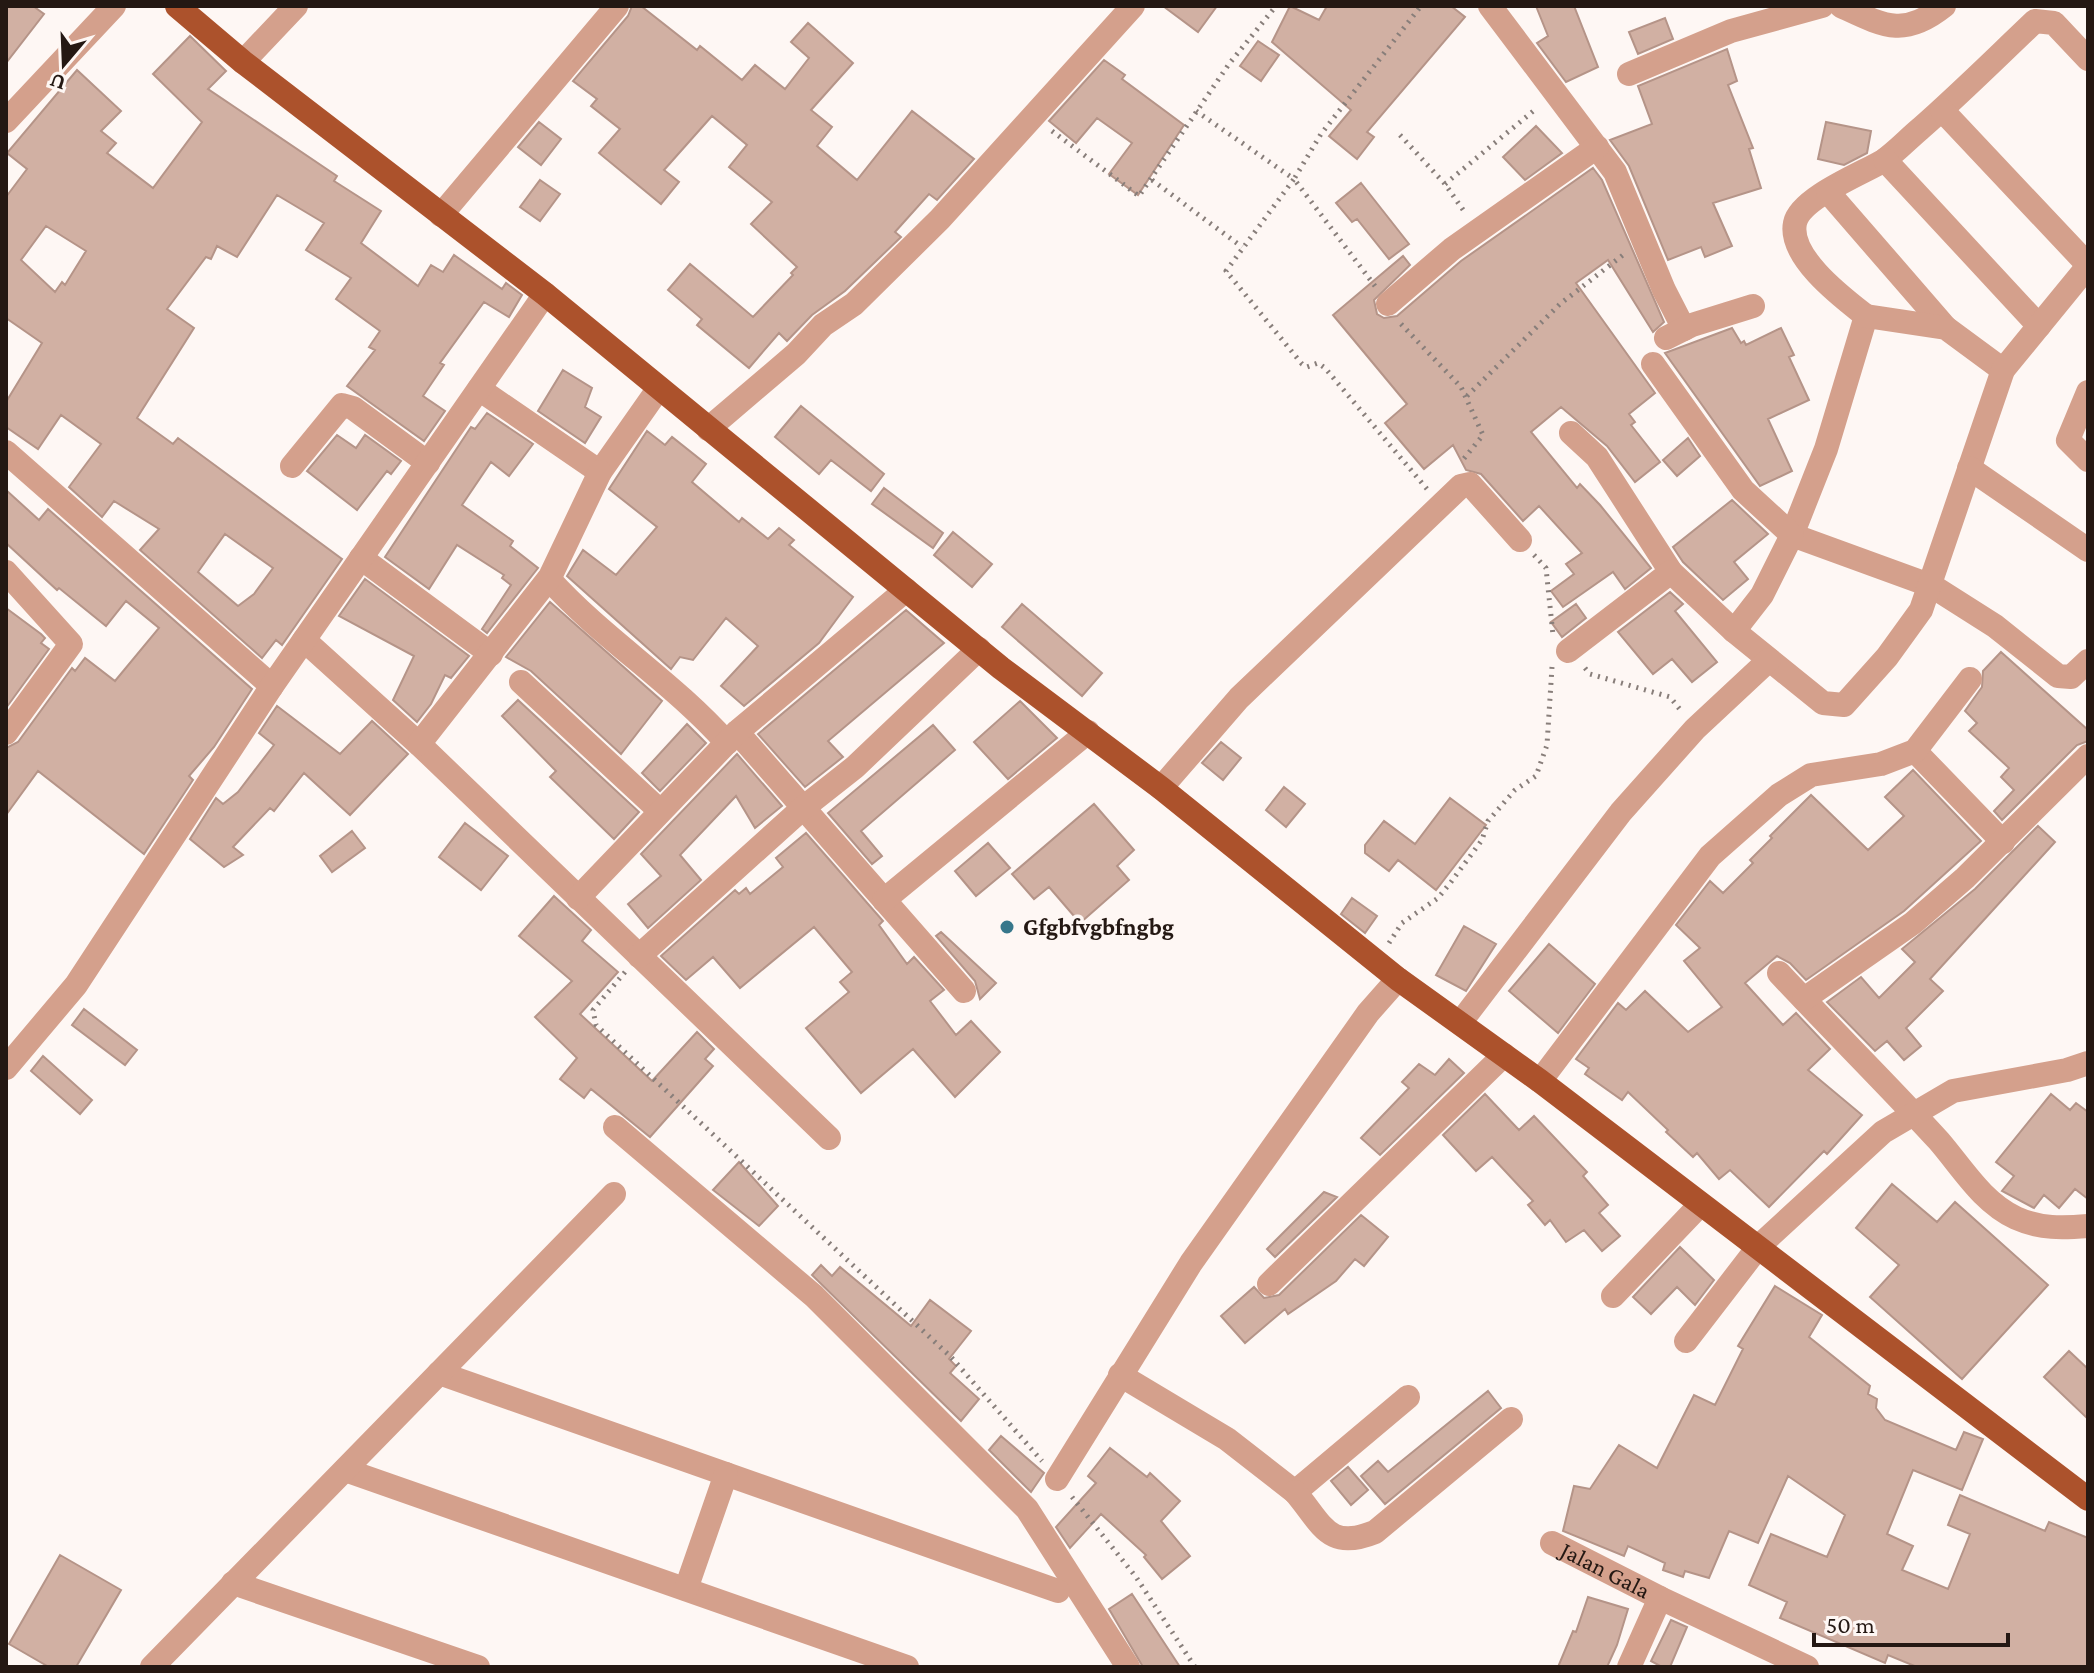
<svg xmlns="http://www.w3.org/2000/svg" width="2094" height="1673" font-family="'Crimson Pro',serif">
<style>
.building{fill:#d1b0a3;stroke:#b59488;stroke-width:2;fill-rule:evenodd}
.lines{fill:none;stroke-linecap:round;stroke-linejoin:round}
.path{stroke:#887e7a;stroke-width:5;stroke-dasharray:2 6;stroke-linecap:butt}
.minor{stroke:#d4a08c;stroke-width:24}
.major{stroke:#ac522c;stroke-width:24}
.poi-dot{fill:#37778b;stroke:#fef7f4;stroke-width:3}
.labels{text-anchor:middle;stroke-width:7;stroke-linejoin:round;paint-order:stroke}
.poi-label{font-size:24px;font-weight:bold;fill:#241813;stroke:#fef7f4;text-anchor:start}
.street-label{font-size:24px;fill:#241813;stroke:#fef7f4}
</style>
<rect width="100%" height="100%" fill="#fef7f4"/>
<!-- building -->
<path class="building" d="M6 6H33L44 14 6 63Z
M632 6H641L697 50 700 46 742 80 755 65 785 89 809 58 791 42 808 23 853 63 811 110 832 127 817 146 857 180 912 111 974 159 937 200 929 194 895 232 901 237 845 291 812 315 787 341 779 333 749 368 697 325 702 319 668 290 690 264 753 317 793 275 791 273 797 267 751 224 772 202 729 167 747 145 712 116 664 170 679 182 661 204 599 153 620 129 591 106 597 99 573 81 628 16Z
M1163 6H1217L1198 32Z
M1290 6 1319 20 1327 6H1451L1465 17 1367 132 1374 137 1357 159 1329 136 1351 110 1272 42Z
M1536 6H1574L1598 67 1566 82 1537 43 1548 36Z
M1665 18 1673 39 1638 54 1629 32Z
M190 36 226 71 208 89 337 176 334 181 381 211 361 243 418 286 431 265 443 272 454 255 502 289 506 283 522 295 509 317 484 302 440 363 444 365 423 396 445 411 424 441 347 386 375 350 369 347 380 331 336 299 351 278 306 250 324 223 277 195 237 257 217 246 211 259 206 257 167 309 194 328 137 418 173 444 178 438 342 559 282 645 276 640 262 658 140 550 159 529 114 501 102 517 69 487 101 444 61 415 38 449 6 427V402L42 343 6 318V197L27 169 7 153 77 70 121 111 101 131 116 143 107 153 153 188 202 122 153 74ZM46 226 86 251 65 285 62 282 55 292 21 260ZM225 534 273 568 254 594 238 606 198 572Z
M1258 41 1279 55 1261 81 1240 66Z
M1727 49 1737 81 1728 85 1753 148 1749 149 1761 188 1713 203 1732 246 1705 257 1701 247 1668 260 1629 166 1610 140 1652 124 1638 86Z
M1104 60 1125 75 1122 79 1184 125 1138 195 1109 174 1132 143 1097 118 1076 143 1049 121Z
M539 122 561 139 541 165 518 147Z
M1826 122 1871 131 1867 153 1844 165 1818 159Z
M1536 126 1562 153 1525 180 1503 157Z
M1593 168 1602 180 1664 322 1653 332 1608 260 1576 283 1655 393 1629 414 1635 422 1631 425 1660 462 1635 482 1607 446 1561 407 1531 432 1577 488 1580 484 1600 505 1651 568 1625 589 1613 572 1563 607 1551 591 1574 574 1566 564 1582 553 1539 506 1523 521 1481 474 1466 470 1453 445 1424 469 1385 423 1407 404 1333 315 1403 256 1410 265 1374 300 1377 314 1384 318 1397 316 1461 261Z
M540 180 560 194 540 221 520 207Z
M1361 183 1409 244 1389 259 1357 219 1352 222 1336 203Z
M1732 328 1741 343 1744 341 1746 345 1781 328 1794 355 1789 357 1809 400 1768 419 1792 471 1760 486 1665 353Z
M563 370 592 388 585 407 601 417 585 443 538 411Z
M801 406 884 474 871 491 831 460 819 474 775 437Z
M487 413 533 444 509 476 491 462 462 505 513 541 510 546 538 568 487 633 482 629 511 585 502 578 504 575 457 545 429 589 385 557 471 427 475 429Z
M647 431 665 445 672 437 706 464 692 482 739 522 742 518 768 539 779 528 794 540 789 545 853 597 819 643 744 706 721 686 758 646 726 618 693 660 680 657 671 669 567 576 583 550 616 575 657 527 609 489Z
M337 435 356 448 365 435 401 461 391 474 387 471 357 510 307 471Z
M1688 438 1700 456 1677 476 1663 460Z
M884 488 943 533 933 548 872 504Z
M6 490 39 520 48 509 252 689 214 747 189 776 193 780 144 854 38 771 6 815V748L18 742 72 668 75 671 85 658 115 681 159 628 126 601 106 626 59 588 57 590 6 543Z
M1732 500 1768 534 1734 562 1748 579 1723 600 1683 562 1673 547Z
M953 532 992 564 972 587 934 555Z
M365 579 469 656 451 678 445 675 431 704 417 722 393 700 414 656 339 616Z
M1670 592 1683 604 1675 611 1717 662 1692 682 1672 659 1653 674 1618 632Z
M550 602 662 701 621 754 531 671 506 657Z
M1022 604 1102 673 1082 696 1002 627Z
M1576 604 1586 618 1562 637 1551 622Z
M6 608 41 634 45 638 41 643 49 649 6 708Z
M906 610 944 643 828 741 843 757 805 787 758 734Z
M2001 652 2088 730V741L2077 745 2002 820 1994 811 2014 790 2001 777 2009 768 1969 731 1977 723 1965 711 1982 687 1983 671Z
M518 700 639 812 614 839 550 777 556 771 502 716Z
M1020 701 1057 738 1008 779 974 742Z
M277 706 340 754 372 721 408 754 350 815 304 773 274 811 270 808 233 847 243 855 224 867 190 839 216 798 223 804 238 792 274 745 259 733Z
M687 724 706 743 660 791 642 773Z
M933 725 955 750 861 831 882 856 872 864 828 813Z
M1221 742 1241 758 1223 780 1202 763Z
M737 754 782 806 755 828 736 796 680 855 701 880 648 928 628 904 661 876 641 854Z
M1913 770 1981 841 1904 911 1806 980 1790 963 1777 956 1745 983 1783 1025 1796 1013 1830 1049 1808 1070 1862 1115 1827 1154 1824 1151 1769 1207 1730 1170 1719 1179 1697 1153 1693 1157 1666 1132 1668 1130 1628 1092 1622 1100 1585 1074 1589 1068 1576 1059 1618 1003 1626 1010 1645 991 1688 1032 1722 1007 1684 961 1700 948 1676 925 1710 881 1723 893 1753 863 1750 860 1772 838 1770 836 1811 795 1868 850 1904 816 1885 797Z
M1284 787 1305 804 1286 827 1266 810Z
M1450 798 1486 825 1436 890 1398 860 1389 871 1365 853V845L1384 821 1415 844Z
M1094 804 1134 850 1117 866 1129 880 1080 923 1049 887 1034 899 1012 874Z
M465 823 508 856 481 890 439 857Z
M2038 826 2055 842 1930 979 1943 991 1906 1028 1921 1046 1904 1060 1887 1041 1875 1051 1827 1002 1861 977 1879 998 1915 962 1902 949 1975 889Z
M352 831 365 848 332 872 320 856Z
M806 833 883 921 879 925 907 964 914 957 944 990 930 1001 956 1035 971 1021 1000 1052 955 1097 913 1049 861 1093 806 1028 849 992 840 982 852 972 814 927 740 988 713 957 686 980 661 956 735 890 739 894 746 888 750 894 783 867 776 858Z
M988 843 1010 868 976 896 955 871Z
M554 896 591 930 582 941 618 972 580 1014 652 1081 697 1032 714 1049 705 1059 713 1066 650 1137 591 1089 584 1098 560 1079 577 1058 535 1017 572 981 519 936Z
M1352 898 1377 916 1365 933 1341 914Z
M1464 926 1496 944 1466 991 1436 975Z
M941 932 996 983 980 999 975 981 936 936Z
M1549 944 1595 984 1558 1033 1509 991Z
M84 1009 137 1050 125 1065 72 1025Z
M43 1056 92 1100 80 1114 31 1071Z
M1449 1059 1464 1073 1380 1155 1361 1138 1409 1088 1402 1082 1419 1064 1435 1075Z
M1485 1094 1519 1130 1534 1116 1587 1172 1583 1176 1608 1205 1599 1213 1620 1236 1602 1251 1584 1230 1566 1242 1550 1220 1545 1225 1528 1205 1533 1201 1492 1157 1476 1171 1443 1135Z
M2051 1094 2070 1110 2076 1103 2088 1112V1199L2075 1189 2059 1208 2044 1195 2034 1208 2002 1191 2014 1176 1996 1162Z
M739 1162 778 1206 759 1226 713 1190Z
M1892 1184 1937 1222 1955 1202 2048 1285 1962 1379 1870 1297 1899 1265 1856 1228Z
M1324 1192 1337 1197 1275 1257 1267 1249Z
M1361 1215 1388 1237 1364 1266 1355 1259 1336 1281 1288 1314 1285 1309 1245 1343 1221 1316 1254 1287 1264 1298 1279 1295Z
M1680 1247 1714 1280 1695 1305 1677 1287 1651 1314 1633 1297Z
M821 1265 832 1276 840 1267 911 1326 930 1300 971 1331 949 1359 956 1366 950 1373 979 1399 961 1421 812 1275Z
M1775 1286 1822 1315 1809 1337 1870 1386 1868 1394 1877 1399 1876 1408 1885 1420 1956 1450 1964 1432 1983 1439 1962 1490 1913 1470 1887 1534 1913 1546 1902 1570 1948 1589 1970 1534 1948 1525 1960 1495 2045 1531 2049 1522 2088 1538V1667H1917L1888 1655 1885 1663 1780 1618 1787 1602 1749 1585 1771 1534 1827 1557 1845 1515 1788 1476 1758 1543 1729 1531 1709 1578 1685 1571 1683 1577 1663 1570 1665 1563 1628 1546 1624 1556 1563 1531 1574 1486 1590 1489 1619 1445 1657 1468 1694 1395 1715 1405 1743 1349 1738 1346Z
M2069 1351 2088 1369V1419L2044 1377Z
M1488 1391 1501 1408 1385 1504 1361 1476 1378 1461 1388 1472Z
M1001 1436 1044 1473 1031 1492 989 1450Z
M1110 1448 1147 1477 1150 1473 1180 1501 1161 1521 1190 1556 1162 1579 1144 1557 1146 1555 1101 1514 1070 1548 1056 1527 1096 1483 1088 1476Z
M1348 1467 1368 1490 1351 1505 1331 1481Z
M60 1555 121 1590 76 1667H49L9 1644Z
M1132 1594 1161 1638 1180 1667H1143L1109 1609Z
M1588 1597 1628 1609 1617 1645 1607 1667H1558L1573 1631 1576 1632Z
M1671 1620 1687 1627 1670 1667H1662L1651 1661Z"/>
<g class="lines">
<!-- path -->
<path class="path" d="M1196 111 1294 179 1226 271 1302 364 1307 367 1318 363 1325 368 1427 489
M1052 131 1139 196 1229 64 1276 6
M1400 135 1445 184 1466 214
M1152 180 1242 247
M1445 184 1537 108
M1375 286 1294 179 1321 134 1421 6
M1401 324 1461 387 1483 435 1462 461
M1467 396 1560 304 1623 255
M1534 555 1546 568 1553 635
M1585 668 1590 674 1670 697 1682 712
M1389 943 1402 923 1438 898 1451 882 1482 840 1488 821 1515 790 1536 776 1547 745 1552 667
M625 972 593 1010 596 1025 951 1357 1042 1461
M1072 1497 1136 1577 1195 1667"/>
<!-- minor -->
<g class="minor">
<path d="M1490 6 1615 172 1664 290 1684 329"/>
<path d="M1841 6C1884 26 1904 38 1944 6"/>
<path d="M2088 59 2054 23 2035 21C1997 57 1960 94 1920 129 1908 139 1896 152 1883 161 1863 173 1800 198 1795 223 1788 257 1843 298 1866 316L1826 449 1792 535 1932 586 1995 626 2058 676 2071 677 2088 661"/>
<path d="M243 62 296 6"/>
<path d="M1629 74 1731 31 1822 6"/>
<path d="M1942 110 2088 265"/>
<path d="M6 121 114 6"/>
<path d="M1885 160 2039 326"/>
<path d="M1828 192 1946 328"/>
<path d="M441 215 617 6"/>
<path d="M1388 304 1452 249 1597 147"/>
<path d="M1866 316 1946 328 2003 370"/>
<path d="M1666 338 1692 325 1753 306"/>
<path d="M1653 364 1743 490 1792 535 1762 595 1734 631"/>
<path d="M479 389 600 472 659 388"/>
<path d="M2088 392 2068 440 2088 460"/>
<path d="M708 429 796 354 823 325 854 304 940 219 1133 6"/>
<path d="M1571 433 1597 457 1671 572 1734 631 1823 703 1844 705 1887 657 1921 610 2003 370 2088 266"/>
<path d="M6 452 272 686"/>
<path d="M292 466 342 405 353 408 428 463"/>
<path d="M1969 468 2088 550"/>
<path d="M361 558 491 654"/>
<path d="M6 572 71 644 6 733"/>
<path d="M549 579C603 639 673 682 727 743"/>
<path d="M304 640 419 744 829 1138"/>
<path d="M1568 651 1671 572"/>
<path d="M521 682 659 810"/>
<path d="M737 732 964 991"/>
<path d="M419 744 550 577 600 472"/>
<path d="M1915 751 2003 842"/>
<path d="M1161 788 1239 698 1461 486 1470 484 1520 540"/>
<path d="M578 898 737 732 906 590"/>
<path d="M884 900 1088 732"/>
<path d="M639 956 803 808 855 767 979 649"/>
<path d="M1779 973C1832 1030 1887 1084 1939 1141 1963 1169 1982 1202 2016 1218 2040 1229 2063 1228 2088 1226"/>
<path d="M1804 999 1913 923 1965 878 2088 756"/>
<path d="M1460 1023 1621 812 1695 729 1769 660"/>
<path d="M6 1068 76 985 272 686 545 294"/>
<path d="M1540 1081 1710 856 1779 795 1811 775 1881 764 1915 751 1970 679"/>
<path d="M615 1127 814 1296 1027 1509 1128 1667"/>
<path d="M1269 1284 1504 1055"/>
<path d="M1613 1296 1699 1206"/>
<path d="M1686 1341 1759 1246 1883 1132 1953 1091 2067 1070 2088 1063"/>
<path d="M439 1373 1058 1591"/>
<path d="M1120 1375 1227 1439 1295 1492 1408 1397"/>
<path d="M345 1470 907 1667"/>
<path d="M1057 1479 1191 1263 1368 1013 1398 979"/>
<path d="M1295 1492C1323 1525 1328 1551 1375 1532L1511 1419"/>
<path id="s1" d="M1552 1543 1660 1598 1807 1667"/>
<path d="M233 1583 478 1667"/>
<path d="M686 1589 726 1474"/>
<path d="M152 1667 614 1194"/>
<path d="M1629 1667 1660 1598"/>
</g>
<!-- major -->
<path class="major" d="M177 6 243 62 545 294 1001 668 1161 788 1398 979 1540 1081 2088 1499"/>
</g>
<!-- markers -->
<circle class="poi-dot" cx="1007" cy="927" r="8"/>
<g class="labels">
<!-- poi labels -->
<g class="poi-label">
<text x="1023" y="935">Gfgbfvgbfngbg</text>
</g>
<!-- street labels -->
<g class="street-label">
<text dy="8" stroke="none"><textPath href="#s1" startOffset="60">Jalan Gala</textPath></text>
</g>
</g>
<!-- border -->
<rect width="2094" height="1673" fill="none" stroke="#241813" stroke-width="16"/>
<!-- north arrow -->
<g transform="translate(64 64) rotate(199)" stroke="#fef7f4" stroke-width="6" paint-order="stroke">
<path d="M0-6L14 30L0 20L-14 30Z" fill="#241813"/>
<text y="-12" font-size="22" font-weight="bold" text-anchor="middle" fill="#241813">U</text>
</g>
<!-- scale -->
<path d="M1814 1633v12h194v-12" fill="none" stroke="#241813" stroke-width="4"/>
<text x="1826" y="1633" font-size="24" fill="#241813" stroke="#fef7f4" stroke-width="6" paint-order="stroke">50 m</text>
</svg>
